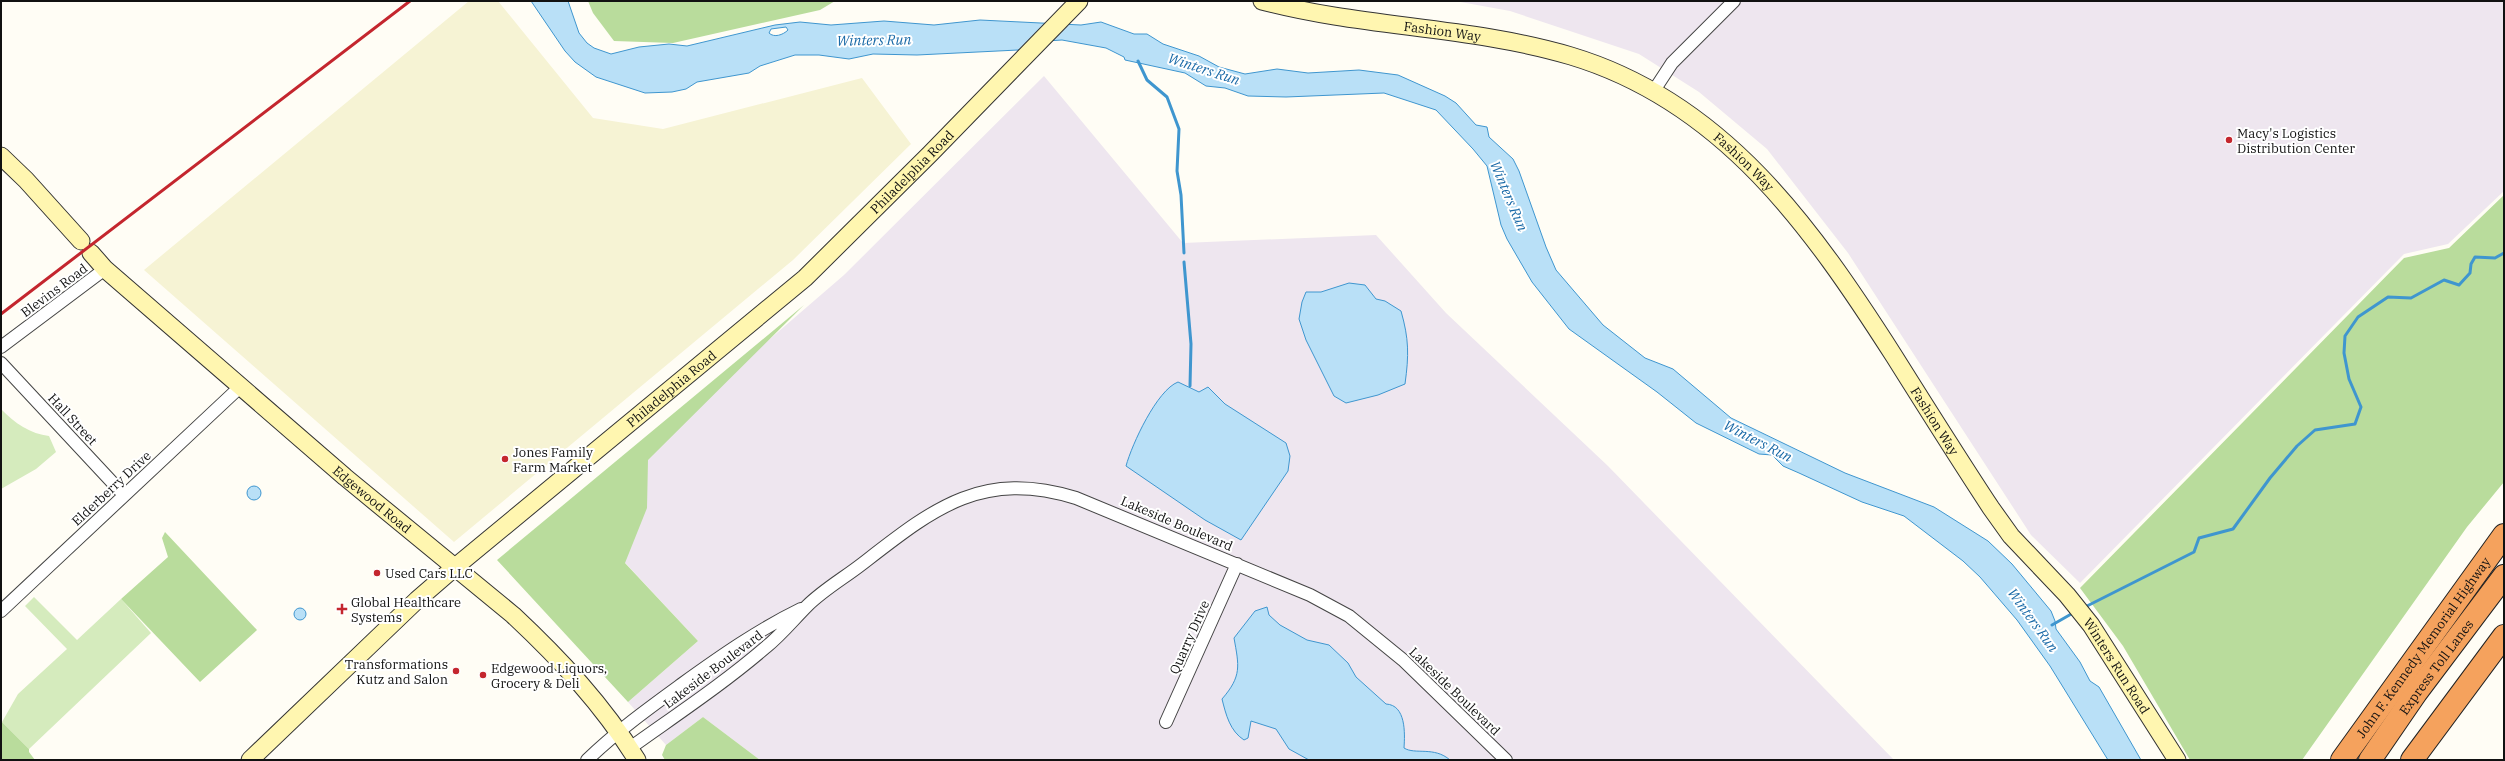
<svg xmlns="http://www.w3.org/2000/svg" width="2505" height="761" font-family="'IBM Plex Serif',serif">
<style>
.industrial{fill:#eee6ef}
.farmland{fill:#f6f3d4}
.green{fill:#d5ebbd}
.forest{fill:#b9dc9c}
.water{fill:#b9e0f7;stroke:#3f96cf;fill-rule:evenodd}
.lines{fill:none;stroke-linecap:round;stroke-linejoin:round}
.stream{stroke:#3f96cf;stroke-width:3}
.street-casing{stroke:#444;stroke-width:14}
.secondary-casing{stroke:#333;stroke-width:19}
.highway-casing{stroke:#222;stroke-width:24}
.street{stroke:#fff;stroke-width:12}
.secondary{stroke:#fff6b0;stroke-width:17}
.highway{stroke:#f5a25d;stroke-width:22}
.rail{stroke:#c4262e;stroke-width:3}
.poi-dot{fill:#c4262e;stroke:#fff;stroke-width:1.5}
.labels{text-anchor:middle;stroke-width:4;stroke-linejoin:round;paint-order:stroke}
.street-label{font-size:13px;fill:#111;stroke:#fff}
.poi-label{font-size:13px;fill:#111;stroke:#fff;text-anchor:start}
.water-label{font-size:14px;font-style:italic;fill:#1768a6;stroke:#fff}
</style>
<rect width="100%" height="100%" fill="#fffdf5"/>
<!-- industrial -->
<path class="industrial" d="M1455 1H2504V191L2448 244 2404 254 2080 583 2031 535 1848 253 1767 149 1699 92 1639 54 1510 11Z
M1044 76 1183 243 1376 235 1446 313 1608 466 1894 760H760L703 717 666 745 628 702 698 641 617 554 646 446 844 275Z"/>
<!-- farmland -->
<path class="farmland" d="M469 1H498L593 118 663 129 862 78 911 144 793 260 454 542 144 270Z"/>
<!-- green -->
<path class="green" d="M1 409C14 423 31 434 49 436L56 452 36 469 1 489Z
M34 597 77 640 121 599 151 633 29 749 2 722 18 694 67 649 25 606Z"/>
<!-- forest -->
<path class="forest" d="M588 1H835L820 10 673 43 614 41 593 13Z
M2504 195V482L2467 527 2302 760H2190L2123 646 2080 588 2404 258 2449 248Z
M804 305 648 460 647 508 625 563 698 641 628 702 497 560Z
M165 532 257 630 200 682 121 599 168 557 162 538Z
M703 717 760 760H665L662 755 666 745Z
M2 722 29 749V752L35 760H1Z"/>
<!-- water -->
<path class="water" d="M531 1H568L579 33 587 43 594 48 611 54 639 47 669 44 687 46 775 25 800 22 831 25 884 21 934 25 980 20 1081 25 1101 22 1134 34H1147L1163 44 1199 56 1219 67 1245 74 1277 69 1308 73 1359 70 1398 75 1445 96 1456 103 1476 125 1487 127 1489 137 1513 159 1519 171 1546 247 1556 270 1603 325 1645 358 1673 369 1731 418 1845 473 1934 507 1988 541 2012 564 2051 611 2055 621 2056 629 2080 662 2090 681 2099 687 2141 760H2108L2050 666 2017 620 1980 577 1963 561 1904 516 1862 502 1799 473 1783 466 1772 455 1759 454 1696 423 1657 392 1569 329 1532 282 1507 239 1501 225 1487 166 1473 149 1436 110 1384 93 1286 97 1248 96 1225 88 1206 86 1185 73 1125 60 1124 57 1106 48 1062 40 1046 41 1018 50 917 55 873 54 849 59 819 55H795L760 66 749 73 697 82 686 89 672 92 645 93 596 77 575 62 565 51ZM786 27 788 30C783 35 774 38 769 33L771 29Z
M1349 283 1365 285 1376 299 1385 301 1401 311C1409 339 1409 355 1405 384L1378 395 1346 403 1334 396 1306 340 1299 319 1302 302 1306 292H1321Z
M1178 382 1199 392 1208 387 1225 404 1286 443 1290 456 1288 471 1241 540 1205 520 1126 466C1132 444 1157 390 1178 382Z
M247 493a7 7 0 1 1 14 0a7 7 0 1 1-14 0Z
M1267 607 1269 615 1280 625 1307 640 1329 645 1348 663 1356 677 1386 704C1406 705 1405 733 1404 748 1415 755 1434 746 1450 760H1309L1289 749 1276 729 1251 721 1248 738 1244 740C1230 731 1226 715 1222 699 1242 676 1239 666 1234 638L1255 611Z
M294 614a6 6 0 1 1 12 0a6 6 0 1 1-12 0Z"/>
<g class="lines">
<!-- stream -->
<path class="stream" d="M1138 61 1147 80 1167 97 1179 129 1177 171 1181 195 1184 253
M1184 262 1191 344 1190 386
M2087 606 2194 552 2199 538 2233 529 2270 478 2297 446 2315 430 2355 424 2361 407 2349 379 2344 353 2345 336 2358 317 2388 297 2411 298 2444 280 2459 285 2470 273 2471 264 2475 257 2495 258 2504 253
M2052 625 2073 613"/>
<defs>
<path id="street" d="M1653 92 1672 63 1734 1
M1 347 105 269
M1 363 124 495
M1 611 240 387
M1166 722 1237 564
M630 748C676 715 723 684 766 647 781 635 793 620 807 606 823 590 844 578 862 564 933 509 981 469 1076 498L1310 595 1349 616 1403 660 1506 760
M587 760C617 731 649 708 682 684 721 656 758 630 801 609"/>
<g id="secondary">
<path id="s1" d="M1262 1C1363 28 1470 26 1571 56 1724 102 1812 228 1894 356 1926 407 1958 458 1991 508L2011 536 2067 595 2091 625 2177 760"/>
<path d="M1 156 26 180 81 241"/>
<path id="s2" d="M91 253 105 269 345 477 513 615C560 659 603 705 637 760"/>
<path id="s3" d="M250 760 417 600 454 568 805 278 930 154 1079 1"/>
</g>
<g id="highway">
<path id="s4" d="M2342 760 2504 535"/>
<path id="s5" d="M2370 760 2416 693 2504 576"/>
<path d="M2412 760 2504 636"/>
</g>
</defs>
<!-- street casing -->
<use href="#street" class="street-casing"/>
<!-- secondary casing -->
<use href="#secondary" class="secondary-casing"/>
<!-- highway casing -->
<use href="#highway" class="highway-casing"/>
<!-- street -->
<use href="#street" class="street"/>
<!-- secondary -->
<use href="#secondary" class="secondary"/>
<!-- highway -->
<use href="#highway" class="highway"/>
<!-- rail -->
<path class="rail" d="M1 314 410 1"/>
</g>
<!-- markers -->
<g class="poi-dot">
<circle cx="2229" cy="140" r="4"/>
<circle cx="505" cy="459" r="4"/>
<circle cx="377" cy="573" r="4"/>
<path d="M340 603h4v4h4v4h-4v4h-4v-4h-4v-4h4z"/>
<circle cx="456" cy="671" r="4"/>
<circle cx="483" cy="675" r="4"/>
</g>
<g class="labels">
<!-- street labels -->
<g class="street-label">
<text dy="5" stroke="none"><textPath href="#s1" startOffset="183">Fashion Way</textPath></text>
<text dy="5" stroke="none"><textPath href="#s1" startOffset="519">Fashion Way</textPath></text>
<text dy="5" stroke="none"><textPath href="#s3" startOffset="886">Philadelphia Road</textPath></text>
<text transform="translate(54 290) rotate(-37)" y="5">Blevins Road</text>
<text dy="5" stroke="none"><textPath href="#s3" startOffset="562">Philadelphia Road</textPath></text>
<text transform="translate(73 419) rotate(47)" y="5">Hall Street</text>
<text dy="5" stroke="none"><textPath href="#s1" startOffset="842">Fashion Way</textPath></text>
<text transform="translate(111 488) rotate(-43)" y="5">Elderberry Drive</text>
<text dy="5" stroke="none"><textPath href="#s2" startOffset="374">Edgewood Road</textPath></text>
<text transform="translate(1177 523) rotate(23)" y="5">Lakeside Boulevard</text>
<text transform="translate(1189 637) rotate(-66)" y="5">Quarry Drive</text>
<text dy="5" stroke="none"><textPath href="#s4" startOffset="139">John F. Kennedy Memorial Highway</textPath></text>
<text dy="5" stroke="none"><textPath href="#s1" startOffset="1148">Winters Run Road</textPath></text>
<text dy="5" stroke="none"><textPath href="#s5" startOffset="114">Express Toll Lanes</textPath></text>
<text transform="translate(713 669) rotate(-37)" y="5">Lakeside Boulevard</text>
<text transform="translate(1455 691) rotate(44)" y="5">Lakeside Boulevard</text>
</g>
<!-- poi labels -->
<g class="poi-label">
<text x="2237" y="138">Macy's Logistics<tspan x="2237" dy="15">Distribution Center</tspan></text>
<text x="513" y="457">Jones Family<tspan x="513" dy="15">Farm Market</tspan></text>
<text x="385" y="578">Used Cars LLC</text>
<text x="351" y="607">Global Healthcare<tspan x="351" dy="15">Systems</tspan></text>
<text x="448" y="669" text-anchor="end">Transformations<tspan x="448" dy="15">Kutz and Salon</tspan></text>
<text x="491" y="673">Edgewood Liquors,<tspan x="491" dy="15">Grocery &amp; Deli</tspan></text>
</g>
<!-- water labels -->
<g class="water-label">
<text transform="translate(874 40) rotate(-1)" y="5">Winters Run</text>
<text transform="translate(1204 69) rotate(18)" y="5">Winters Run</text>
<text transform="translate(1509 196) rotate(67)" y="5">Winters Run</text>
<text transform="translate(1758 441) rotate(27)" y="5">Winters Run</text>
<text transform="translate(2033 620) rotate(54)" y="5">Winters Run</text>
</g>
</g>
<!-- border -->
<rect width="2505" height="761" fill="none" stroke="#111111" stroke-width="4"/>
</svg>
